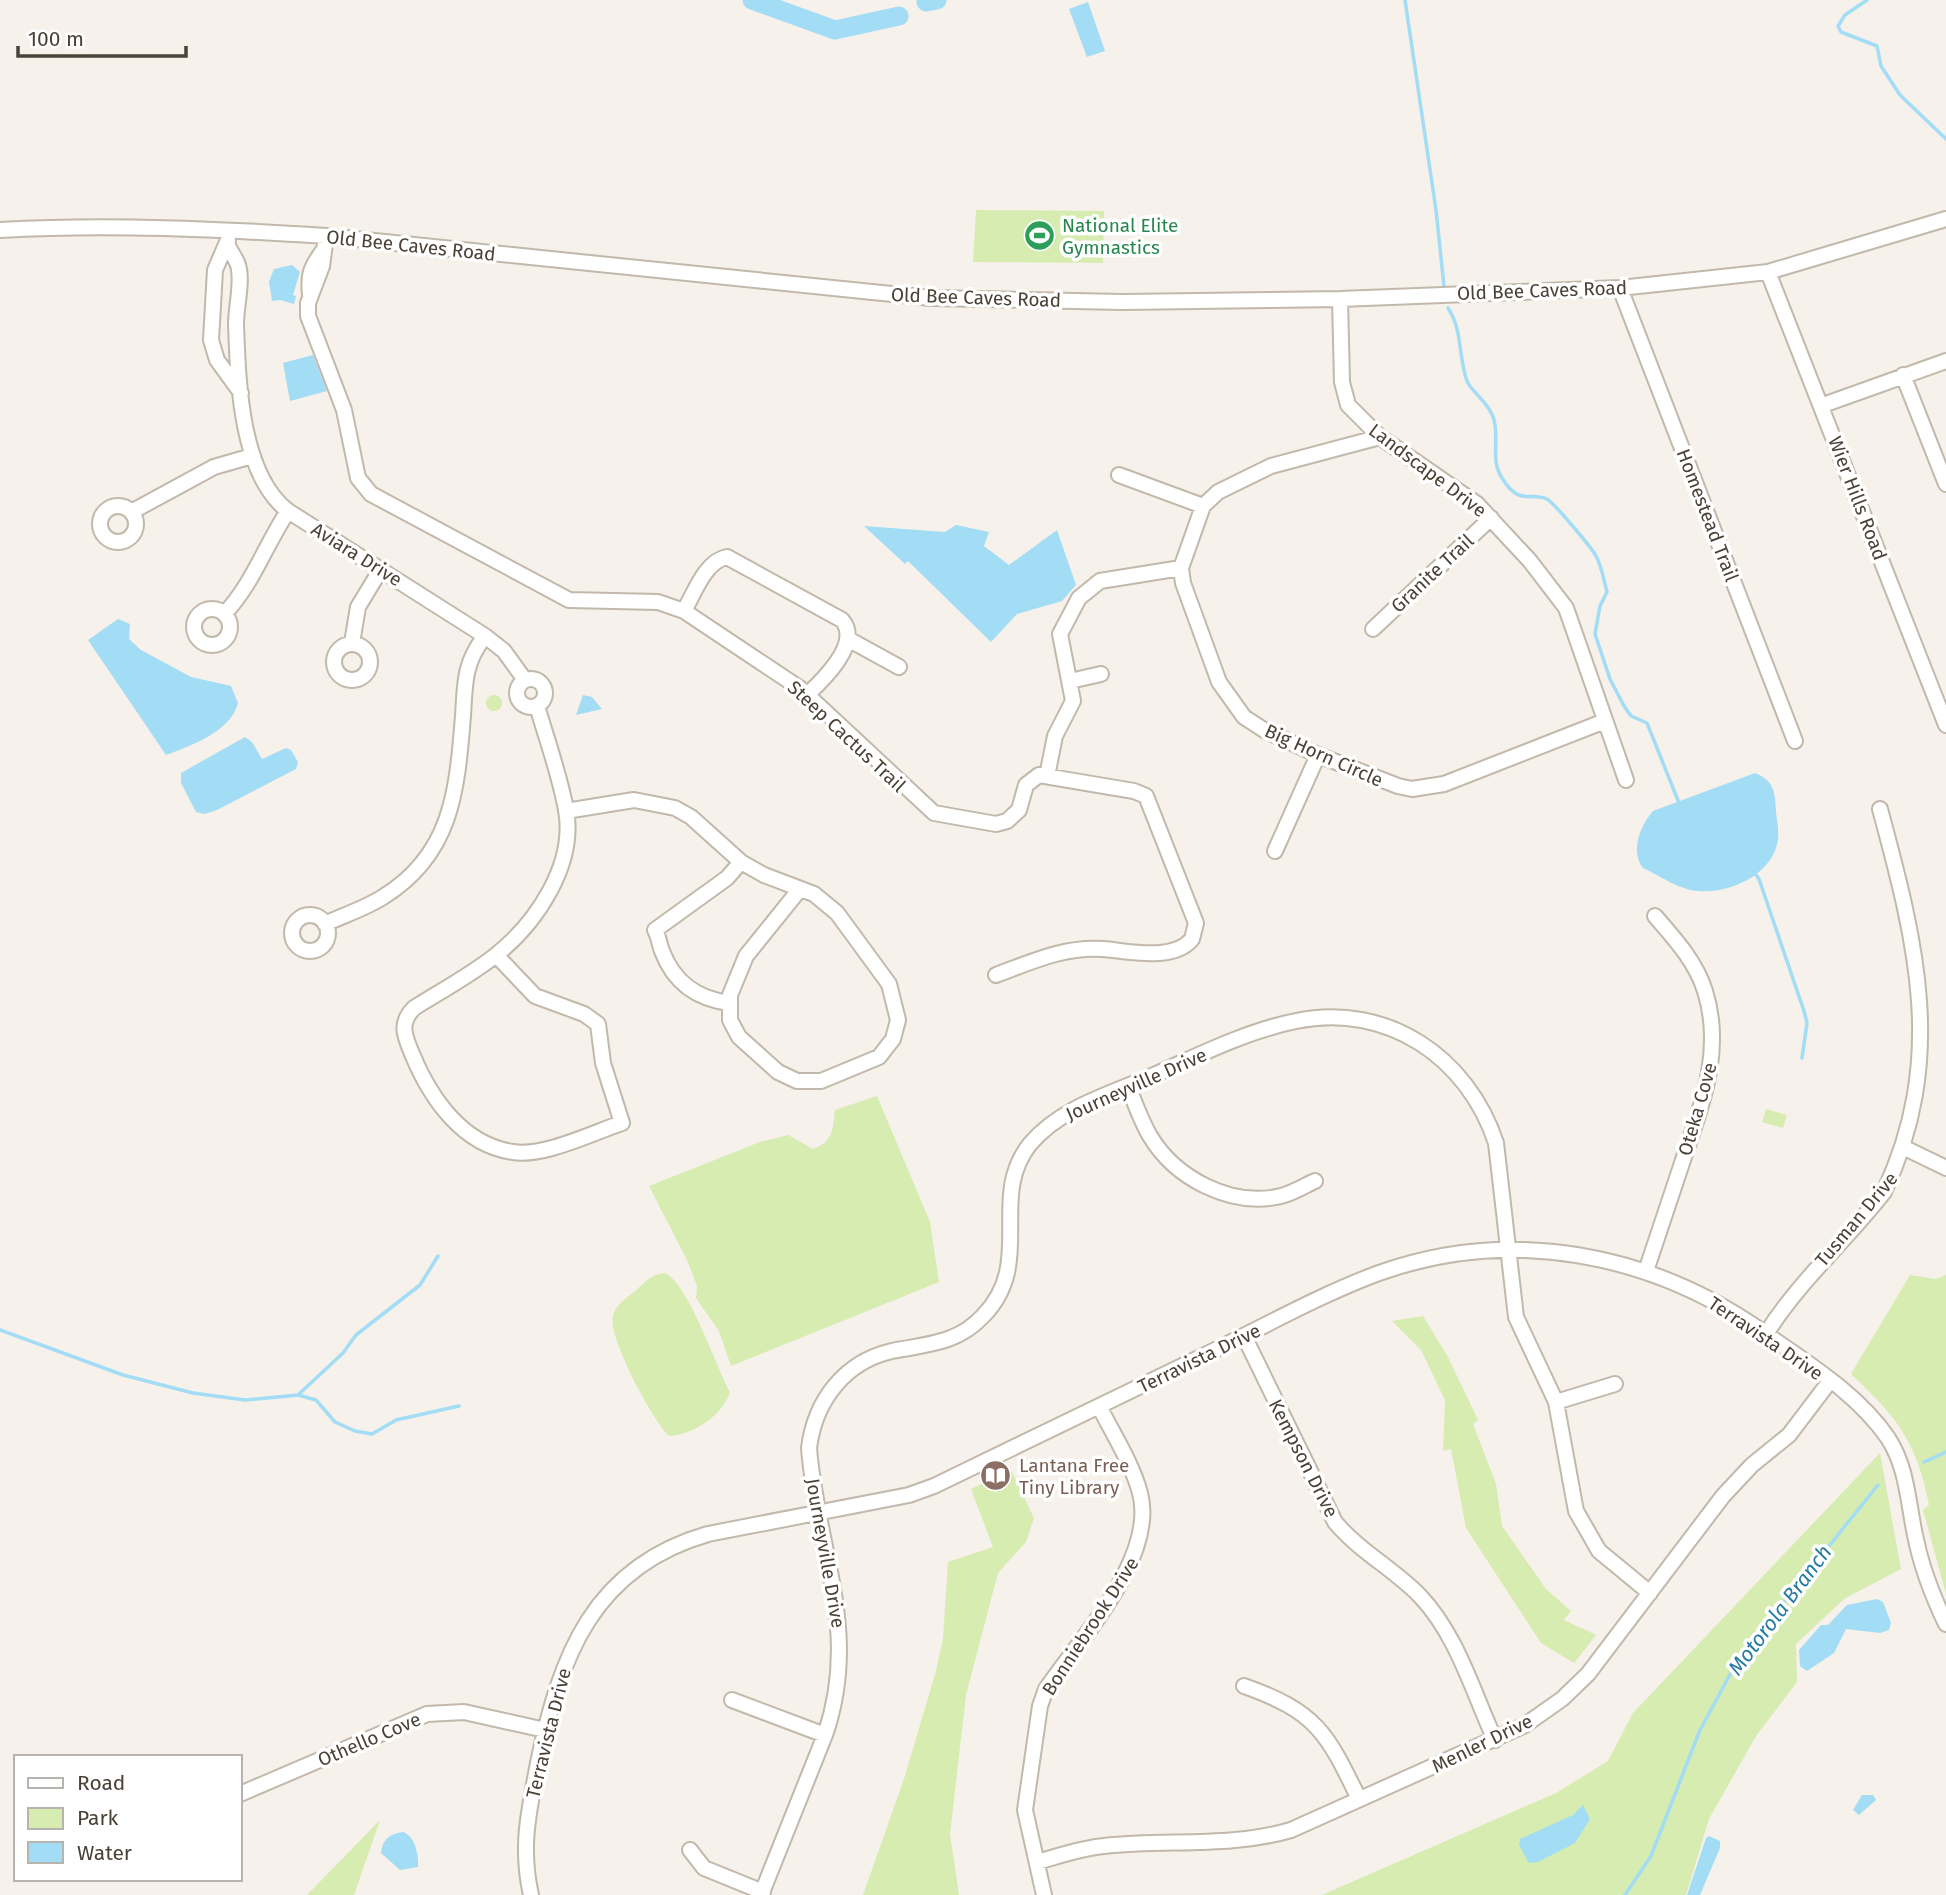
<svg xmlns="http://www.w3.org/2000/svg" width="1946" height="1895" font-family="'Fira Sans',sans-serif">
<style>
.green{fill:#d7ecb0}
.water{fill:#a3dcf5}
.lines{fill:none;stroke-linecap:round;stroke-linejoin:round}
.stream{stroke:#a3dcf5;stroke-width:3.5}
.river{stroke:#a3dcf5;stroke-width:19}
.minor-casing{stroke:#c2b8ab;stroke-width:18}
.minor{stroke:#fff;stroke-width:14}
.labels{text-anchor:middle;stroke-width:7;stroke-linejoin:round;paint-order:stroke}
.leisure-label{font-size:19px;fill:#27864d;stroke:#fff;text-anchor:start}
.street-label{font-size:19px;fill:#4a4137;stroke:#fff}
.education-label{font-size:19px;fill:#785e54;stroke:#fff;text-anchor:start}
.water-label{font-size:21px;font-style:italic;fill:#257ba4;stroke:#fff}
</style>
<rect width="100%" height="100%" fill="#f6f1ea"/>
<!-- green -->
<path class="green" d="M976 210 1104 211 1103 263 973 262Z
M486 703a8 8 0 1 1 16 0a8 8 0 1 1-16 0Z
M877 1096 930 1222 939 1282 731 1366 719 1331 696 1298 697 1286 687 1260 649 1186 760 1142 788 1135 813 1149C833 1142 833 1129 835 1110Z
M1766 1109 1787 1115 1783 1128 1762 1122Z
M665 1273C689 1285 715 1364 730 1392 723 1415 693 1435 669 1436 653 1421 607 1336 613 1316 615 1306 626 1298 634 1292 644 1283 651 1274 665 1273Z
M1910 1275 1936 1279 1946 1275V1594L1923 1510 1929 1505C1917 1442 1897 1417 1851 1374Z
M1423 1316 1448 1357 1478 1420 1473 1424 1496 1484 1502 1526 1546 1589 1571 1611 1564 1620 1596 1635 1574 1663 1541 1643 1466 1528 1451 1449 1443 1451 1445 1400 1421 1350 1392 1321Z
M1880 1453 1901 1569 1844 1599 1796 1644 1797 1682 1756 1736 1709 1819 1686 1895H1322L1556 1793 1608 1761 1633 1713Z
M1011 1470 1034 1518 1026 1542 998 1573 966 1695 950 1834 959 1895H863L904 1779 936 1671 943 1639 948 1562 993 1547 971 1489Z
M380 1820 354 1895H307Z"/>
<!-- water -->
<path class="water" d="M1088 2 1105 51 1087 57 1069 9Z
M292 265 300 272 293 295 296 296 294 304 280 300 272 301 269 282 274 269Z
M313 355 327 391 290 401 283 363Z
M956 525 989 532 984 546 1009 565 1057 530 1076 585 1062 601 1017 614 991 642 908 561 905 564 864 526 945 532Z
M118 619 130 624 129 639 141 650 191 677 231 686 238 703C231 731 191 746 166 755L88 640Z
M583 695 592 697 602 709 576 715Z
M245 737 252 742 262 759 286 748 291 750 298 762 296 769 217 810 205 814 196 812 181 783V773Z
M1755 773C1775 781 1775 793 1776 812 1777 820 1779 831 1778 839 1774 874 1730 894 1698 891 1680 890 1660 876 1643 868 1630 851 1640 826 1653 811Z
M1877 1599 1883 1602 1891 1623 1889 1630 1880 1633 1846 1629 1834 1653 1807 1671 1800 1666 1799 1650 1821 1625H1828L1847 1605Z
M1862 1795H1873L1876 1800 1859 1815 1853 1810Z
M1583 1805 1590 1819 1575 1843 1538 1862 1529 1863 1519 1845 1520 1839 1573 1815Z
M403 1832C415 1836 419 1855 418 1867L400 1870 381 1853C382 1840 390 1833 403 1832Z
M1709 1836 1720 1841V1848L1700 1895H1687L1706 1838Z"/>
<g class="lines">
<!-- stream -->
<path class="stream" d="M1405 0 1436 210 1444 286
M1867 0 1845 15 1838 26 1841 32 1877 46 1881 66 1900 95 1946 139
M1448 308C1463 331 1458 356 1467 381 1471 392 1493 405 1495 425 1498 444 1491 461 1502 478 1520 507 1529 491 1547 499 1554 503 1592 548 1596 556 1602 567 1604 581 1607 592L1600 606 1595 634 1610 679 1624 706 1631 716 1647 723 1679 803
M1753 871 1759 879 1804 1011 1807 1023 1802 1058
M0 1330 123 1375 193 1393 245 1400 298 1395 343 1353 356 1335 420 1285 438 1256
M298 1395 316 1400 335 1422 355 1431 372 1434 396 1420 459 1406
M1924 1462 1946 1452
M1625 1895 1651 1856 1700 1730 1739 1658 1878 1485"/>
<!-- river -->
<path class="river" d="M752 0 835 30 899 16
M926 2 937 0"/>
<defs>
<path id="minor" d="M0 230C109 224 218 229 326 236L931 298 1122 302 1340 299 1620 288 1768 272 1946 219
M326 236 322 266 308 303V316L344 410 358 478 371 494 569 600 658 602 684 611 801 689 934 813 996 824 1007 821 1019 810 1026 785 1039 775 1134 791 1146 796 1196 923 1192 939C1173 962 1128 951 1103 949 1065 946 1031 962 996 975
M228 240 215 270 211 340 217 360 241 393
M228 245C230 252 236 258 238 265 243 281 236 306 236 324 238 380 240 474 288 511L485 636 504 651 525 680
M1768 272 1946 725
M1620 288 1795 741
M310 295C308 275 310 269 322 252
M1340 299 1342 382 1348 405 1380 437 1477 504 1530 561 1566 608 1626 780
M1903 375 1946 484
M1823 405 1946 361
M1380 437 1271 466 1218 492 1203 506 1181 568 1183 583 1219 682 1244 717 1264 730 1318 755 1398 786 1412 789 1444 784 1605 721
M1119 475 1203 506
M100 524a18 18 0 1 1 36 0a18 18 0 1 1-36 0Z
M133 511 214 467 252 456
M194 627a18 18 0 1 1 36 0a18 18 0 1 1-36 0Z
M684 611C694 594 705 561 727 557L842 620C862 643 823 680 807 695
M225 613C252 585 266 544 288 511
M1373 629 1491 518
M848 639 899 667
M352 643 358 607 381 569
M334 662a18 18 0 1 1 36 0a18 18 0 1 1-36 0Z
M517 693a14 14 0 1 1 28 0a14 14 0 1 1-28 0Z
M1070 681 1101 674
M1047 776 1055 736 1073 701 1060 634 1079 598 1100 581 1181 568
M566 811 634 800 675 808 691 817 741 862 764 875 814 894 837 913 889 984 898 1020 893 1039 879 1057 821 1081H797L778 1072 739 1037 730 1020V995L746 956 800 889
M1275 851 1318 755
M292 933a18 18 0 1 1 36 0a18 18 0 1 1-36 0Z
M325 924C344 915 366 908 383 897 453 854 457 789 463 716 465 682 464 663 485 636
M496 955 535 996 584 1014 598 1024 603 1063 622 1123C592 1133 544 1157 513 1152 463 1145 431 1099 413 1056 405 1037 398 1024 414 1008 441 991 471 975 496 955 536 923 576 865 566 810 560 776 547 740 537 706
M730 1003C697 999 674 983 662 951 659 944 659 937 655 930L727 878 741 862
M1128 1086C1135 1103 1141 1121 1150 1136 1175 1178 1231 1208 1281 1196 1293 1193 1304 1186 1315 1181
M1909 1150 1946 1168
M1646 1271C1658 1235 1670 1199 1682 1163 1701 1106 1724 1052 1705 991 1696 962 1675 939 1655 916
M1766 1334C1799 1281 1846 1241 1884 1192 1946 1060 1917 946 1880 809
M1244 1336 1335 1522C1360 1552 1394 1569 1420 1596 1457 1635 1473 1692 1495 1740
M1556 1402 1615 1384
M1244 1686C1317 1712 1327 1733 1359 1799
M732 1700 825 1735
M240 1794 427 1714 464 1712 545 1730
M690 1850 704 1868 763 1892
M1037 1862C1059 1856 1081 1848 1104 1846 1168 1839 1229 1848 1291 1830L1525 1725 1562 1699 1588 1674 1723 1496 1752 1465 1789 1435 1830 1381
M531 1895C520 1846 529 1811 538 1763 560 1656 593 1567 708 1534L909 1495 934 1486C1027 1441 1120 1396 1213 1351 1267 1325 1322 1294 1379 1273 1511 1226 1650 1253 1763 1332 1807 1363 1857 1393 1888 1438 1907 1467 1908 1502 1915 1535 1921 1566 1932 1595 1946 1624
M761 1895 825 1735C861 1631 817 1551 809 1448 815 1401 844 1362 892 1351 927 1344 957 1344 983 1316 1036 1262 987 1198 1030 1144 1061 1107 1111 1094 1154 1075 1199 1055 1247 1031 1296 1021 1388 1002 1468 1058 1496 1143L1516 1317 1556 1402 1576 1511 1599 1551 1650 1593
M1044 1895 1025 1810 1040 1706 1046 1689C1081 1638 1157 1557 1140 1493 1132 1463 1113 1434 1099 1406"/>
</defs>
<!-- minor casing -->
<use href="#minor" class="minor-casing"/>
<!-- minor -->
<use href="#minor" class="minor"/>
</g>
<!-- icons -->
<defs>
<symbol id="stadium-disc" viewBox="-11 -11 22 22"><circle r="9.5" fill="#2e9e5b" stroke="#fff"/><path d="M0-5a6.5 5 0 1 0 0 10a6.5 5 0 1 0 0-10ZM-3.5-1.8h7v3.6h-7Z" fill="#fff"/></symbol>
<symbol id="library-disc" viewBox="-11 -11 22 22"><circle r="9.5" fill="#8d6e63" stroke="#fff"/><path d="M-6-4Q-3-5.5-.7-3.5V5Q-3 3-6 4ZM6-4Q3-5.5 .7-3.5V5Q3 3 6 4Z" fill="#fff"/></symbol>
</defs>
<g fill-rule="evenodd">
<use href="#stadium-disc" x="1022" y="218" width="35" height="35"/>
<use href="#library-disc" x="978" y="1458" width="35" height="35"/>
</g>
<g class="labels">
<!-- leisure labels -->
<g class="leisure-label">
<text x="1062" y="232">National Elite<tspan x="1062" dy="22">Gymnastics</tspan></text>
</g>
<!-- street labels -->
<g class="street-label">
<text transform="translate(411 245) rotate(6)" y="7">Old Bee Caves Road</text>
<text transform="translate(1542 290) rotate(-2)" y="7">Old Bee Caves Road</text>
<text transform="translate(976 297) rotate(2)" y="7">Old Bee Caves Road</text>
<text transform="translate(1428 470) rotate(37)" y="7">Landscape Drive</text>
<text transform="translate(1858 498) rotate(69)" y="7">Wier Hills Road</text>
<text transform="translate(1708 515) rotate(69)" y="7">Homestead Trail</text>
<text transform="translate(357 554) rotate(32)" y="7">Aviara Drive</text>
<text transform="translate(1432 573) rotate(-43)" y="7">Granite Trail</text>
<text transform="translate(847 736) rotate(43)" y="7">Steep Cactus Trail</text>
<text transform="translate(1324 755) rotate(24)" y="7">Big Horn Circle</text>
<text transform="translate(1136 1084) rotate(-24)" y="7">Journeyville Drive</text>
<text transform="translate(1697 1109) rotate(-74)" y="7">Oteka Cove</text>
<text transform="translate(1856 1219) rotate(-50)" y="7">Tusman Drive</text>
<text transform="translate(1766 1338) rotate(34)" y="7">Terravista Drive</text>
<text transform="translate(1199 1358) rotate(-26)" y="7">Terravista Drive</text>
<text transform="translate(1304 1458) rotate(63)" y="7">Kempson Drive</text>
<text transform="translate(826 1553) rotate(80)" y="7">Journeyville Drive</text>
<text transform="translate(1090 1626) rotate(-57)" y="7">Bonniebrook Drive</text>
<text transform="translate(548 1733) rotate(-76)" y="7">Terravista Drive</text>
<text transform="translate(369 1739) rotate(-23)" y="7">Othello Cove</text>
<text transform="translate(1482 1743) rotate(-26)" y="7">Menler Drive</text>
</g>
<!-- education labels -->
<g class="education-label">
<text x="1019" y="1472">Lantana Free<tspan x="1019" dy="22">Tiny Library</tspan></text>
</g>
<!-- water labels -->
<g class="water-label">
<text transform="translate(1780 1610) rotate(-53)" y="7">Motorola Branch</text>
</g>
</g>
<!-- legend -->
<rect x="14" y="1755" width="228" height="126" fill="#ffffff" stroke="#b7b3af" stroke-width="2"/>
<rect x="28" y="1778" width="35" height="10" fill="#ffffff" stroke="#b7b3af" stroke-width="2"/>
<text x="77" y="1790" font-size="21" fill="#4a4137">Road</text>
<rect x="28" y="1808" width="35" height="21" fill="#d7ecb0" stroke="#b7b3af" stroke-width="2"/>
<text x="77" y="1825" font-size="21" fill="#4a4137">Park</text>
<rect x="28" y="1842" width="35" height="21" fill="#a3dcf5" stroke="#b7b3af" stroke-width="2"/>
<text x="77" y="1860" font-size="21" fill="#4a4137">Water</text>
<!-- scale -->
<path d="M18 46v10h168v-10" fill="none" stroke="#4a4137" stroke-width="3.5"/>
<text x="28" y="46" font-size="21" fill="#4a4137" stroke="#ffffff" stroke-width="5" paint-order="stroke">100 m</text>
</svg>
